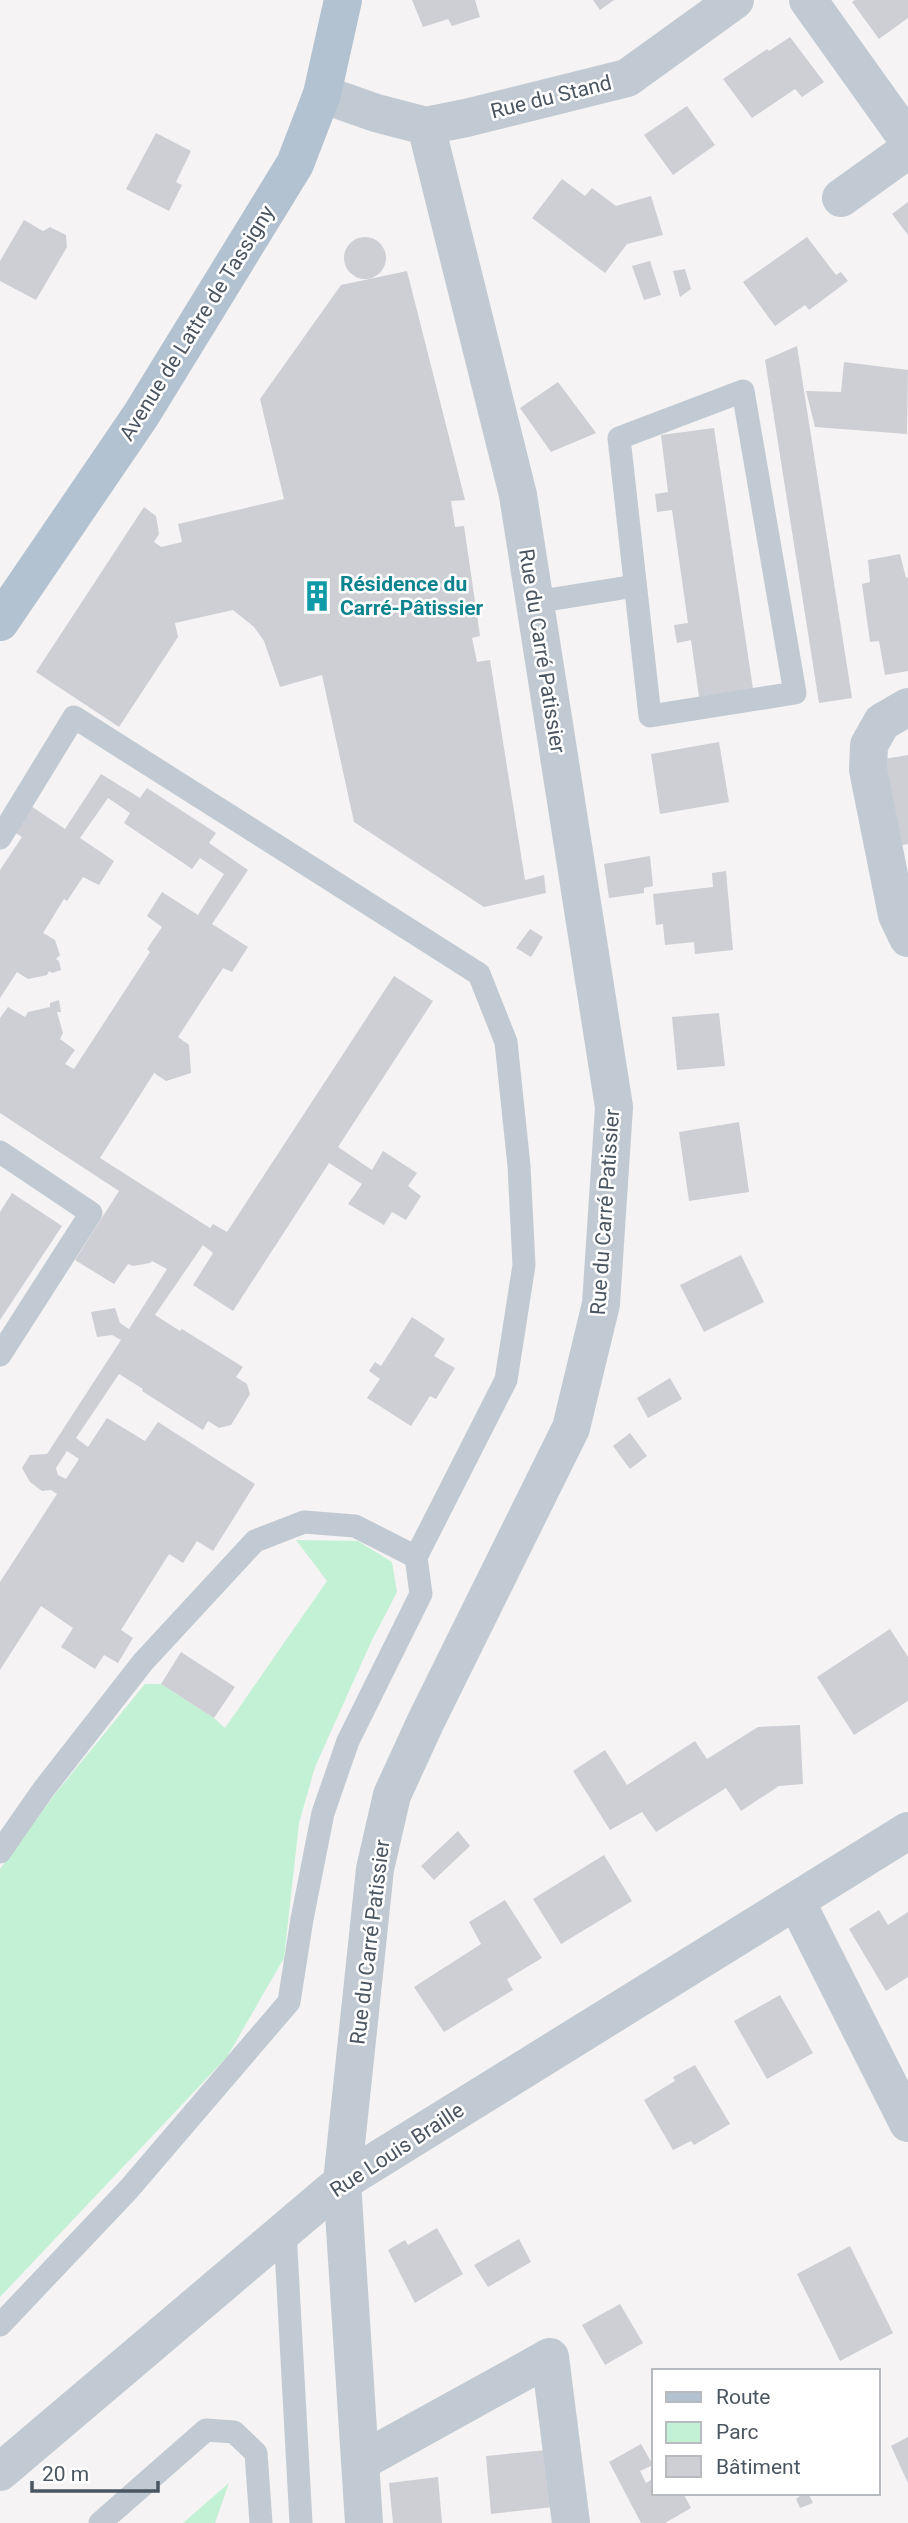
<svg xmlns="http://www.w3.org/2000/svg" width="908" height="2523" font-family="Roboto,sans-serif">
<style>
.green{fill:#c3f1d5}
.building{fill:#cdcfd5;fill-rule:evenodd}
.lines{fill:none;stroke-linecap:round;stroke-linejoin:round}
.service{stroke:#c1cad2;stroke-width:23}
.minor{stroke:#c1cad2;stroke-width:38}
.primary{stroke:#b3c2d1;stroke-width:38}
.labels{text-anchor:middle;stroke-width:5;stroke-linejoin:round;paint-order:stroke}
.street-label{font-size:21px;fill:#4a5661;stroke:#fff}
.culture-label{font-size:21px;font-weight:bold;fill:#0d838f;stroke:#fff;text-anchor:start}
</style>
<rect width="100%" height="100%" fill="#f5f3f3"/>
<!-- green -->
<path class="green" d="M296 1540 358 1541 392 1562 397 1592 371 1642 315 1767 299 1823 284 1958 227 2057 0 2297V1869L55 1794 145 1684H161L214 1718 225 1728 327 1581Z
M229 2483 215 2523H183Z"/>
<!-- building -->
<path class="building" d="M412 0H475L480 17 452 26 448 19 423 27Z
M593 0H614L600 10Z
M855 0H908V18L879 39 852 2Z
M790 37 824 82 802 97 795 89 752 118 723 79 767 49 769 51Z
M687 106 715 145 673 175 644 135Z
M156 133 191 151 176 182 182 185 169 211 126 189Z
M562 179 585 196 592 188 616 206 651 196 663 235 627 244 605 273 532 218Z
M908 202V235L892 214Z
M24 220 43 231 50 227 66 235 67 247 36 300 0 281V261Z
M344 258a21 21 0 1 1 42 0a21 21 0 1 1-42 0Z
M807 237 836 275 841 272 848 281 809 310 805 305 775 326 743 282Z
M650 261 661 295 644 300 632 266Z
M685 269 691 289 680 297 673 271Z
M407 271 465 500 451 501 455 527 464 526 480 636 472 638 477 662 490 660 525 880 544 875 546 893 484 907 354 822 322 675 280 687 264 641 254 627 233 610 175 623 178 637 119 727 36 672 144 507 156 516 159 534 154 542 161 547 182 542 178 524 284 499 260 399 341 285Z
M797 346 852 698 819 703 765 360Z
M844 362 908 370 907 434 815 427 806 391 841 392Z
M558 382 596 433 551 452 520 408Z
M714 428 753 689 699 697 691 640 677 643 674 625 688 623 672 510 657 512 655 494 668 492 661 435Z
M900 554 906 578 908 577V671L885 675 879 641 870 642 862 584 870 582 868 560Z
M719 742 729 802 660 814 651 754Z
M908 755V844L899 846 884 759Z
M101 774 140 798 147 788 216 833 209 843 248 870 212 924 248 947 232 972 223 968 178 1037 189 1045 191 1073 166 1081 154 1073 100 1158 210 1228 213 1224 227 1232 394 976 433 1001 338 1147 372 1170 383 1151 417 1173 408 1186 421 1196 406 1220 392 1212 384 1225 348 1204 362 1184 329 1163 233 1311 193 1285 213 1253 203 1245 155 1315 180 1331 182 1329 243 1367 236 1377 247 1384 250 1394 231 1425 219 1428 208 1421 203 1430 142 1391 143 1389 119 1374 76 1438 88 1447 107 1418 145 1441 158 1422 255 1484 213 1551 197 1541 183 1563 169 1554 121 1630 133 1638 118 1663 104 1655 95 1669 61 1647 73 1628 41 1606 0 1670V1582L57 1494 51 1490 42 1491 30 1482 22 1468 30 1455 47 1454 121 1340 112 1335 97 1337 91 1312 115 1308 120 1323 129 1329 167 1269 152 1261 150 1263 133 1266 128 1264 114 1284 75 1260 119 1191 0 1113V1018L8 1007 25 1017 28 1012 50 1007V1003L59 1000 61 1012H57L63 1033 60 1039 75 1050 65 1064 74 1069 150 952 147 949 162 927 147 916 162 892 198 915 224 874 200 858 192 869 124 823 130 813 108 798 80 838 114 861 99 885 83 877 67 901 64 899 43 933 55 940 60 955 56 959 59 961 61 970 52 973 49 971 47 975 28 979 17 972 0 998V870L22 837 14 832 31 806 65 829ZM67 1451 79 1459 66 1479 58 1475 56 1468Z
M650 856 653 886 644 888V893L609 898 604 864Z
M726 871 733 950 695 954 694 942 665 945 663 924 656 925 653 894 713 887 712 873Z
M530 929 543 937 531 957 516 948Z
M719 1013 725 1066 677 1070 672 1017Z
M739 1122 749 1192 689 1201 679 1132Z
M12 1193 62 1226 0 1320V1212Z
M741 1255 764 1302 704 1332 680 1285Z
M412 1317 445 1339 434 1356 455 1368 436 1399 430 1396 411 1426 367 1398 380 1379 369 1371 375 1362 381 1366Z
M670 1378 682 1399 648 1418 637 1398Z
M630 1433 647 1456 630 1469 613 1446Z
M890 1629 908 1657V1701L854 1735 817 1677Z
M181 1652 235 1687 214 1718 161 1684Z
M800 1725 803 1784 779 1786 741 1811 726 1788 656 1832 642 1812 610 1830 573 1771 605 1750 627 1785 695 1741 707 1759 758 1727Z
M458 1831 470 1846 434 1880 421 1866Z
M604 1855 632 1901 561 1944 533 1899Z
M505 1900 542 1958 507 1979 513 1990 444 2032 414 1987 481 1944 469 1922Z
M879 1910 888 1925 908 1912V1977L886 1991 849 1929Z
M780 1995 813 2053 767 2079 734 2021Z
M695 2065 730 2124 694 2145 691 2141 673 2150 644 2100 675 2081 673 2077Z
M437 2228 463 2274 415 2303 388 2250 405 2240 408 2245Z
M519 2239 531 2262 488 2287 474 2265Z
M850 2246 893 2333 840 2361 797 2274Z
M620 2304 643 2343 605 2365 582 2325Z
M908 2437V2483L891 2446Z
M641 2444 653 2465 640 2471 646 2483 654 2478V2493H683L691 2508 665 2523H641L609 2462Z
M547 2450 553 2507 491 2514 486 2456Z
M438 2477 442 2523H393L389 2483Z
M799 2493H808L813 2503 800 2508 796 2499 800 2496Z"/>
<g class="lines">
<!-- service -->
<path class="service" d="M743 391 795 693 650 716 619 438Z
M535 602 635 586
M0 838 74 717 479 974 506 1042 519 1166 524 1265 506 1380 416 1557
M0 1152 91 1213 0 1355
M0 1852 43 1790 143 1662 255 1541 304 1522 355 1526 416 1557 421 1594 348 1741 323 1813 302 1919 289 2002 128 2190 0 2325
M285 2231 301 2523
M100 2523 206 2430 234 2432 256 2453 261 2523"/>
<!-- minor -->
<path class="minor" d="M808 0 908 140
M322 94 376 113 426 126 466 118 627 78 735 0
M841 198 908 150
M908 707 882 722 869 745 868 770 897 915 908 938
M796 1901 908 2123
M360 2462 550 2357 571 2523
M0 2472 342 2182 908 1831
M364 2523 342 2182 375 1869 392 1795 426 1721 571 1428 601 1304 614 1107 518 495 426 126"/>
<!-- primary -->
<path class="primary" d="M0 622 141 415 295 164 322 94 343 0"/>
</g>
<!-- icons -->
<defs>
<symbol id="building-bare" viewBox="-9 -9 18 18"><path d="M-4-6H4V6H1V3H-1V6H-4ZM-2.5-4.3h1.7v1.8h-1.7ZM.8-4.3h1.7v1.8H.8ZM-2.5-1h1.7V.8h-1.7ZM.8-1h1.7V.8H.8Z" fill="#0f9aa8" stroke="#fff" stroke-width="2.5" paint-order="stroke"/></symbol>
</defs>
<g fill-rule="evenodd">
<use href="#building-bare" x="295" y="574" width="44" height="44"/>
</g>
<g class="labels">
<!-- street labels -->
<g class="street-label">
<text transform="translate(551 97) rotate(-14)" y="7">Rue du Stand</text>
<text transform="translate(197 323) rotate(-58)" y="7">Avenue de Lattre de Tassigny</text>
<text transform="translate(542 651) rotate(81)" y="7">Rue du Carré Patissier</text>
<text transform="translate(605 1212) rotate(-86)" y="7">Rue du Carré Patissier</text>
<text transform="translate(370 1942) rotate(-83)" y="7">Rue du Carré Patissier</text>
<text transform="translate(397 2150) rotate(-33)" y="7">Rue Louis Braille</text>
</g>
<!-- culture labels -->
<g class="culture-label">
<text x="340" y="591">Résidence du<tspan x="340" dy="24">Carré-Pâtissier</tspan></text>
</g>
</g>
<!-- legend -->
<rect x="652" y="2369" width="228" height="126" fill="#ffffff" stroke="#b7bbc0" stroke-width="2"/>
<rect x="666" y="2392" width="35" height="10" fill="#b3c2d1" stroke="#b7bbc0" stroke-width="2"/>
<text x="716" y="2404" font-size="21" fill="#4a5661">Route</text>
<rect x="666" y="2422" width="35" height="21" fill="#c3f1d5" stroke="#b7bbc0" stroke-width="2"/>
<text x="716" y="2439" font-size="21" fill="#4a5661">Parc</text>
<rect x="666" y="2456" width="35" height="21" fill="#cdcfd5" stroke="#b7bbc0" stroke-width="2"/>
<text x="716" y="2474" font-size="21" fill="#4a5661">Bâtiment</text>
<!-- scale -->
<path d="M32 2481v10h126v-10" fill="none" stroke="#4a5661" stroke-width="3.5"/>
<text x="42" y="2481" font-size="21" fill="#4a5661" stroke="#ffffff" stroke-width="5" paint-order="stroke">20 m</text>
</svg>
